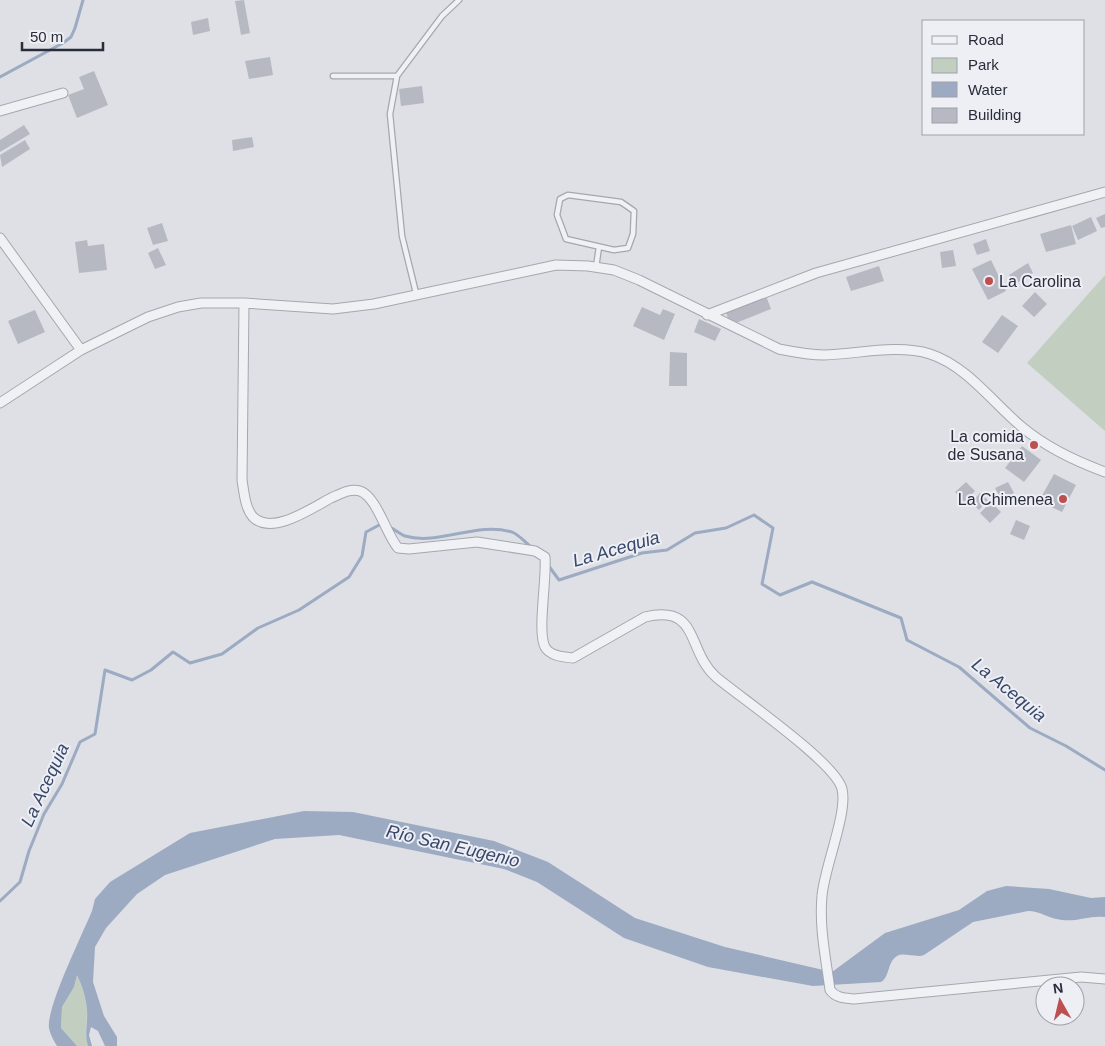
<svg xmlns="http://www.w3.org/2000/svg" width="1105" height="1046" font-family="Helvetica,sans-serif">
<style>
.green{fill:#c2cfc0}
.water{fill:#9caac2}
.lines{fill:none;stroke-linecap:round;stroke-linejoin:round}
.stream{stroke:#9caac2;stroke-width:3}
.building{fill:#b6b9c2}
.service-casing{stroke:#a4a7af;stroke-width:7}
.minor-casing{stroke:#a4a7af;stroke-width:11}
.service{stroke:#f0f1f4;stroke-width:4.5}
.minor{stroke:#f0f1f4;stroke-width:9}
.poi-dot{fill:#be4f51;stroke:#edeff4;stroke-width:2}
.labels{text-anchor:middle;stroke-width:4;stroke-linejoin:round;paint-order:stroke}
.poi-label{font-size:16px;fill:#292d3b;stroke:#edeff4;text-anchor:end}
.water-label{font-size:18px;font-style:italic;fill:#38476a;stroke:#edeff4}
</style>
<rect width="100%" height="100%" fill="#dee0e6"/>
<!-- green -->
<path class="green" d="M1105 275V431L1027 363Z
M77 974C82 985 86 999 87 1011 87 1024 84 1034 88 1046H77L61 1028 62 1007 74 987Z"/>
<!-- water -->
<path class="water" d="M304 811 353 812 494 841 548 862 635 918 725 947 832 972 885 933 959 910 987 891 1006 886 1049 889 1091 898 1105 897V917C1090 915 1077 922 1062 920 1050 919 1040 911 1028 911L973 922 924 955C916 958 904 952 897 956 887 962 890 977 881 982L813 986 708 967 624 938 537 882 504 869 339 835 275 839 165 875 137 894 106 928 95 947 93 982 104 1016 117 1037V1046H105L98 1031 91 1027 89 1035 92 1046H88C84 1033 88 1023 87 1010 86 998 82 985 77 975L74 987 62 1007 61 1028 77 1046H57C54 1041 50 1034 49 1028 46 1008 83 933 92 911L95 899 110 882 190 833Z"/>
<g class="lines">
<!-- stream -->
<path class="stream" d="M0 77 63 43 71 37 75 28 83 0
M388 526C394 529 400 534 405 536 440 546 476 521 512 532 521 536 525 543 533 548
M548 565 559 580 642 553 667 550 695 533 726 528 754 515 773 528 762 584 780 595 812 582 901 618 907 640 959 667 1030 728 1066 746 1105 770
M0 901 20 882 29 851 44 814 62 784 80 742 95 734 105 670 132 680 151 670 173 652 190 663 222 654 258 628 299 610 349 577 362 556 366 532 383 523"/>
</g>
<!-- building -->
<path class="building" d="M244 0 250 33 241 35 235 1Z
M208 18 210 31 193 35 191 22Z
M270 57 273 75 249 79 245 61Z
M94 71 108 105 77 118 68 95 84 89 79 77Z
M422 86 424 103 401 106 399 89Z
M24 125 30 134 0 152V140Z
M252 137 254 147 233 151 232 140Z
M25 140 30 149 2 167 0 155Z
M1105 214V227L1101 228 1096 218Z
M1091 217 1097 231 1078 240 1072 226Z
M162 223 168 241 153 245 147 228Z
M1071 225 1076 244 1046 252 1040 234Z
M986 239 990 251 977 255 973 244Z
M87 240 88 246 104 244 107 270 79 273 75 242Z
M158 248 166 265 155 269 148 253Z
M953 250 956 266 942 268 940 252Z
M991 260 1006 291 988 300 972 269Z
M1028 263 1033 273 1015 284 1009 275Z
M879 266 884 281 851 291 846 277Z
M1035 292 1047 304 1034 317 1022 306Z
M766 296 771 309 736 323 728 319 726 312Z
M642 307 660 315 663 309 675 314 664 340 633 326Z
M35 310 45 332 18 344 8 321Z
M1002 315 1018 326 998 353 982 342Z
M699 319 721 329 715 341 694 332Z
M670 352 687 353V386H669Z
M1022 446 1041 460 1024 482 1005 468Z
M1054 474 1076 485 1062 512 1039 501Z
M966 482 975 491 964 502 955 492Z
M1008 482 1014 493 1001 499 995 488Z
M980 493 988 500 979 510 971 503Z
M991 502 1001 512 990 523 980 513Z
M1016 520 1030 526 1024 540 1010 534Z"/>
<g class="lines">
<defs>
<path id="service" d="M333 76H397
M568 195 621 202 634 211 633 234 628 248 614 250 566 239 557 215 560 199Z
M596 267 599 247
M416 293 402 236 390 114 397 76 442 16 459 0"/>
<path id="minor" d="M0 111 63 93
M0 238 81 350
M244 303 242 480C244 492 245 508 253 517 272 536 312 508 331 498 340 494 350 488 360 491 377 497 386 534 398 548L409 549 477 542 535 551 545 557C547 579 537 632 545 647 550 656 563 657 573 658L645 617C700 604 686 650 716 677 741 698 836 763 842 789 848 813 824 868 822 896 819 927 826 959 830 990 836 998 844 998 854 999L1081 977 1105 979
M707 315 816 273 1105 192
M0 403 81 350 148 317 178 307 201 303H244L333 309 374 304 556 265 588 266 614 270 639 280 779 349C794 352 808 355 824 355 858 354 897 344 930 354 967 366 993 403 1022 427 1047 448 1075 461 1105 472"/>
</defs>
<!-- service casing -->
<use href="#service" class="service-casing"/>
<!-- minor casing -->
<use href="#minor" class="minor-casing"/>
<!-- service -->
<use href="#service" class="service"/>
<!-- minor -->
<use href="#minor" class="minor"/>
</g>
<!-- markers -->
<g class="poi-dot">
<circle cx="989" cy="281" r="5"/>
<circle cx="1034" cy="445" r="5"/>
<circle cx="1063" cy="499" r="5"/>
</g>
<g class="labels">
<!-- poi labels -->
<g class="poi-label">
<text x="999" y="287" text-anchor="start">La Carolina</text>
<text x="1024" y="442">La comida<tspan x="1024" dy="18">de Susana</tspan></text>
<text x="1053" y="505">La Chimenea</text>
</g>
<!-- water labels -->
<g class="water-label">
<text transform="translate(616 549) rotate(-16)" y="6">La Acequia</text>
<text transform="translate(1009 690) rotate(39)" y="6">La Acequia</text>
<text transform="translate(45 785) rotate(-65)" y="6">La Acequia</text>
<text transform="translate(453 846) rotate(13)" y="6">Río San Eugenio</text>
</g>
</g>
<!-- legend -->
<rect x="922" y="20" width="162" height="115" fill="#edeff4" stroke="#9fa1aa"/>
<rect x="932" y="36" width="25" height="8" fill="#f0f1f4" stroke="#9fa1aa"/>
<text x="968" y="45" font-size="15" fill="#292d3b">Road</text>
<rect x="932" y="58" width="25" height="15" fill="#c2cfc0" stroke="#9fa1aa"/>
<text x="968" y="70" font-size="15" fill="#292d3b">Park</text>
<rect x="932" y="82" width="25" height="15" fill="#9caac2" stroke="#9fa1aa"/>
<text x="968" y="95" font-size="15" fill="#292d3b">Water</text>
<rect x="932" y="108" width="25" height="15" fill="#b6b9c2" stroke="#9fa1aa"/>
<text x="968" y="120" font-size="15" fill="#292d3b">Building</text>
<!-- north arrow -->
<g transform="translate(1060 1001) rotate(352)"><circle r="24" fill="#edeff4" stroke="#9fa1aa"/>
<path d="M0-4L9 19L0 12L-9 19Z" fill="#be4f51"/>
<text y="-8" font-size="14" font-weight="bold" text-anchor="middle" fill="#292d3b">N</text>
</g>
<!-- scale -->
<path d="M22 42v8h81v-8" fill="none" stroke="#292d3b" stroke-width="2.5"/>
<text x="30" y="42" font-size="15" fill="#292d3b" stroke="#edeff4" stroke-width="4" paint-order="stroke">50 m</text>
</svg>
